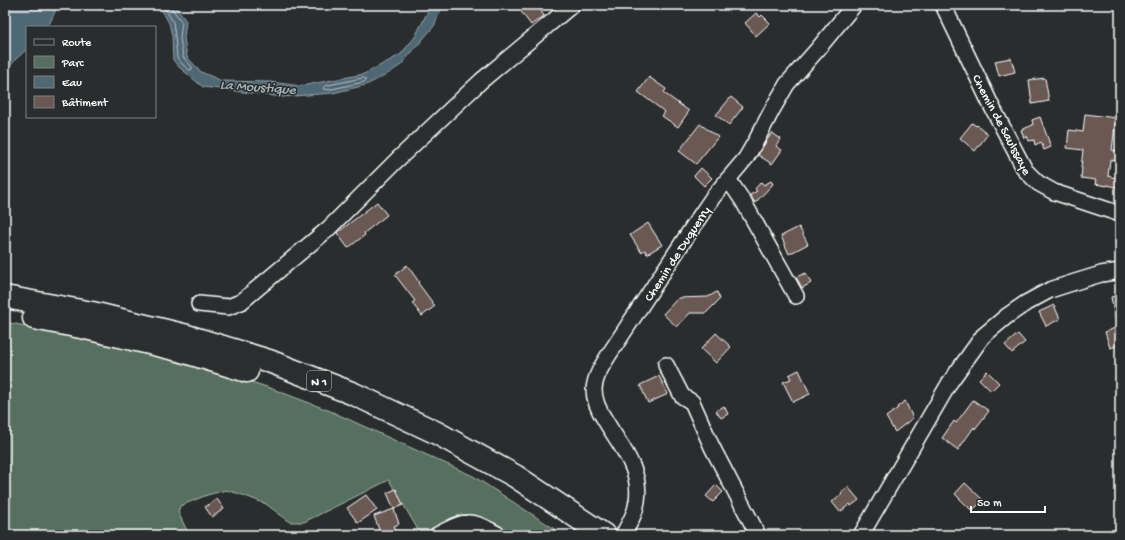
<svg xmlns="http://www.w3.org/2000/svg" width="1125" height="540" font-family="'Gochi Hand',sans-serif">
<style>
.green{fill:#55705e;stroke:#aab8ae}
.water{fill:#506875;stroke:#96a4ac}
.lines{fill:none;stroke-linecap:round;stroke-linejoin:round}
.shore{stroke:#b9c3c8;stroke-width:1}
.building{fill:#6a5952;stroke:#fff}
.minor-casing{stroke:#fff;stroke-width:18}
.highway-casing{stroke:#fff;stroke-width:25}
.minor{stroke:#2a2d2e;stroke-width:15}
.highway{stroke:#2a2d2e;stroke-width:22}
.labels{text-anchor:middle;stroke-width:3;stroke-linejoin:round;paint-order:stroke}
.shield{fill:#2a2d2e;stroke:#bfc0c0;stroke-width:1}
.shield-label{font-size:12px;font-weight:bold;fill:#fff}
.street-label{font-size:13px;fill:#fff;stroke:#2a2d2e}
.water-label{font-size:14px;font-style:italic;fill:#a8b4ba;stroke:#2a2d2e}
</style>
<rect width="100%" height="100%" fill="#2a2d2e"/>
<filter id="ink" filterUnits="userSpaceOnUse"><feTurbulence type="fractalNoise" baseFrequency=".025" numOctaves="2"/><feDisplacementMap in="SourceGraphic" scale="8" xChannelSelector="R" yChannelSelector="G"/><feConvolveMatrix kernelMatrix="1 2 1 2 8 2 1 2 1" color-interpolation-filters="sRGB"/></filter>
<g filter="url(#ink)">
<!-- green -->
<path class="green" d="M5 322 92 339 211 369 270 388 328 410 473 476 550 526 563 535H507L502 531 442 527 421 535 389 480 304 522H290L266 504 240 494 226 490 207 495 180 506 178 512 189 535H5Z"/>
<!-- water -->
<path class="water" d="M10 5H58L48 27H27V49L15 60 5 73V15Z
M159 5H174L186 21 184 38 187 57 201 72 222 81 270 82 301 86 364 74 400 55 415 37 431 5H443L434 26 401 65 386 75 366 85 333 93 282 97 203 87 179 67 173 60 172 36 169 23Z"/>
<g class="lines">
<!-- shore -->
<path class="shore" d="M163 5 173 22 175 36 177 58 182 64 189 70H190L192 69V67L183 57 180 38 182 22 172 9 171 5
M364 78 366 80 364 82 332 89 325 90 323 88 325 86Z
M261 86 287 88 289 91 287 92 282 93 261 90 259 88Z"/>
</g>
<!-- building -->
<path class="building" d="M516 5H549L541 11 544 16 531 25Z
M756 13 760 17 762 15 770 23 756 36 745 23Z
M1011 58 1015 72 999 76 995 61Z
M649 77 666 89 664 93 689 111 678 127 662 116 665 112 638 92Z
M1045 78 1049 101 1032 104 1029 80Z
M731 97 743 107 729 125 716 115Z
M1085 114 1116 118 1112 150 1120 151V161L1110 160 1108 176 1120 179V188L1107 185V186L1095 184 1096 180 1081 178 1082 168H1081L1083 150 1067 148 1069 130 1083 132Z
M1040 117 1051 147 1044 150 1041 142 1035 145 1034 140 1029 141 1027 136 1024 138 1021 130 1033 125 1032 120Z
M972 123 976 126 977 125 988 134 975 151 960 138Z
M700 124 718 137 696 164 679 151Z
M772 133 781 139 776 146 782 150 772 164 758 155 767 140Z
M701 168 712 178 704 186 694 176Z
M771 181 773 184 755 203 750 195 757 191 755 189 761 182 764 185Z
M377 202 387 215 364 233 365 235 348 248 337 233Z
M648 223 662 245 647 254 645 250 641 252 630 235Z
M799 227 808 244 789 254 781 236Z
M407 265 419 282 418 283 435 306 422 316 412 303 415 301 395 275Z
M806 273 811 283 802 288 796 277Z
M717 292 720 299 706 313H690L677 327 663 314 678 298 708 297Z
M1120 295V324H1116L1111 297Z
M1054 305 1060 319 1046 326 1039 312Z
M1120 326V345L1110 348 1105 332Z
M716 333 731 347 716 363 701 349Z
M1018 334 1025 342 1012 353 1005 345Z
M799 370 810 394 793 402 783 382 791 379 789 375Z
M987 371 999 383 991 391 979 379Z
M659 376 668 394 648 403 640 385Z
M973 400 989 411 975 429 974 427 958 450 942 438 954 421 956 423Z
M905 401 913 418 895 432 886 417 898 408 897 407Z
M724 406 728 414 721 418 716 411Z
M965 483 983 500 972 511 955 494Z
M716 485 723 492 713 502 706 496Z
M848 487 859 500 851 506 850 504 840 512 832 502 842 494 841 493Z
M396 489 403 505 394 509 387 493Z
M366 495 377 510 358 523 347 508Z
M217 499 224 509 212 517 205 507Z
M394 509 399 524 394 526 398 535H381L374 516Z"/>
<g class="lines">
<defs>
<path id="minor" d="M943 5 991 105 1025 170 1038 183 1054 192 1120 214
M728 179 743 201 796 296
M199 304 228 307 241 302 328 229 397 160 481 81 572 5
M666 365 682 396 692 402 712 447 758 535
M437 535C446 531 457 523 467 523 478 522 489 530 499 535
M623 535C627 528 631 521 634 513 636 509 636 505 637 501 642 469 620 446 605 420 599 411 594 401 594 389 595 376 603 364 610 353L698 219 713 197 746 158 757 139 772 110 787 84 817 50 854 5
M861 535 950 382 983 336 1007 316 1026 303 1050 290 1075 282 1101 274 1120 271"/>
<path id="highway" d="M5 297 92 313 187 336 269 361 354 394 435 432 515 476 604 535
M34 318 86 328 179 350 247 371"/>
</defs>
<!-- minor casing -->
<use href="#minor" class="minor-casing"/>
<!-- highway casing -->
<use href="#highway" class="highway-casing"/>
<!-- minor -->
<use href="#minor" class="minor"/>
<!-- highway -->
<use href="#highway" class="highway"/>
</g>
</g>
<g class="labels">
<!-- shield labels -->
<rect class="shield" x="307" y="371" width="24" height="20" rx="3"/>
<g class="shield-label">
<text x="319" y="385">N 1</text>
</g>
<!-- street labels -->
<g class="street-label">
<text transform="translate(1003 124) rotate(62)" y="5">Chemin de Saulssaye</text>
<text transform="translate(676 253) rotate(-57)" y="5">Chemin de Duquerry</text>
</g>
<!-- water labels -->
<g class="water-label">
<text transform="translate(258 86) rotate(4)" y="5">La Moustique</text>
</g>
</g>
<!-- margin -->
<rect width="1125" height="540" fill="none" stroke="#2a2d2e" stroke-width="20"/>
<rect x="10" y="10" width="1105" height="520" fill="none" stroke="#fff" stroke-width="1.5" filter="url(#ink)"/>
<!-- legend -->
<rect x="26" y="26" width="130" height="92" fill="#2a2d2e" stroke="#7f8182"/>
<rect x="34" y="39" width="20" height="6" fill="#2a2d2e" stroke="#7f8182"/>
<text x="62" y="46" font-size="12" fill="#ffffff">Route</text>
<rect x="34" y="56" width="20" height="12" fill="#55705e" stroke="#7f8182"/>
<text x="62" y="66" font-size="12" fill="#ffffff">Parc</text>
<rect x="34" y="76" width="20" height="12" fill="#506875" stroke="#7f8182"/>
<text x="62" y="86" font-size="12" fill="#ffffff">Eau</text>
<rect x="34" y="96" width="20" height="12" fill="#6a5952" stroke="#7f8182"/>
<text x="62" y="106" font-size="12" fill="#ffffff">Bâtiment</text>
<!-- scale -->
<path d="M971 506v6h74v-6" fill="none" stroke="#ffffff" stroke-width="2"/>
<text x="977" y="506" font-size="12" fill="#ffffff" stroke="#2a2d2e" stroke-width="3" paint-order="stroke">50 m</text>
</svg>
